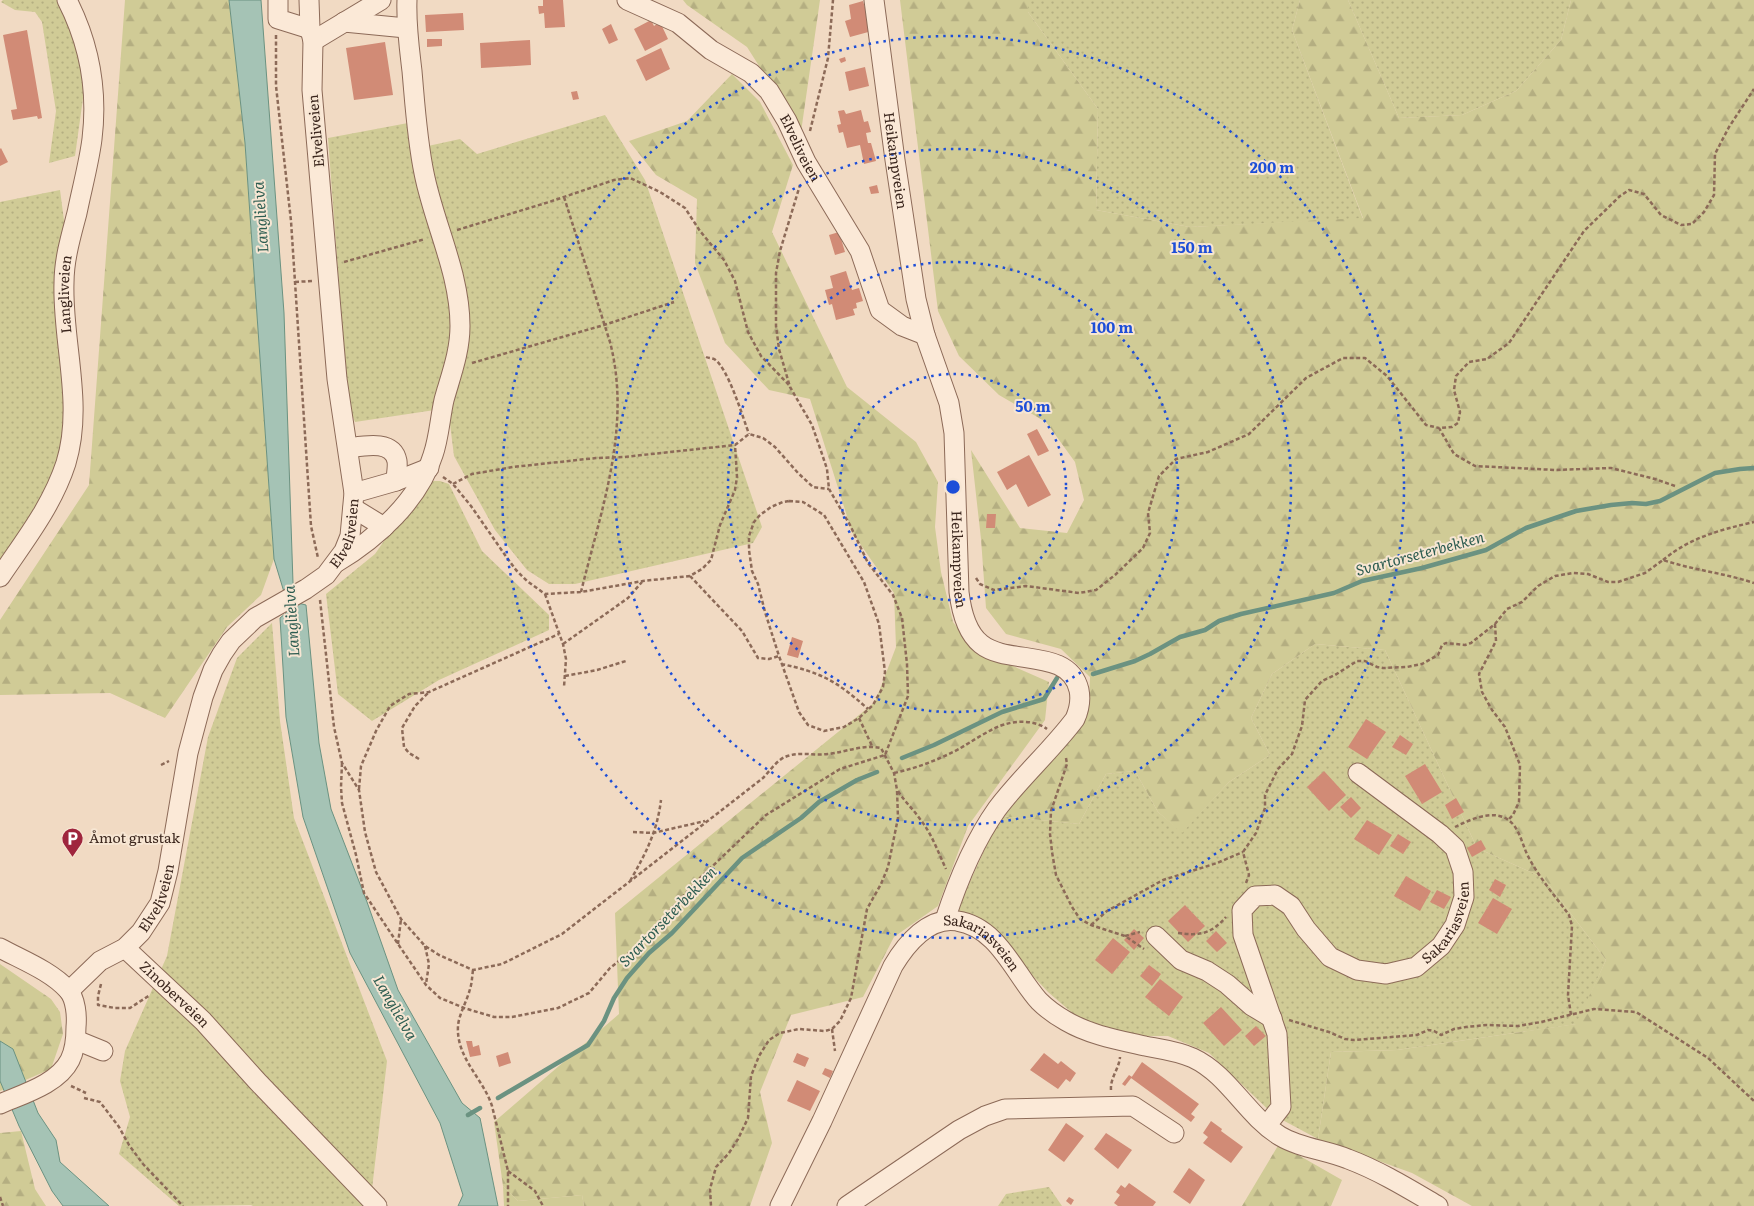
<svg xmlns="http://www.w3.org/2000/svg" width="1754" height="1206" font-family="Literata,serif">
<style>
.grass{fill:url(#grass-dots)}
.forest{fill:url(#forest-firs)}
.park{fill:#d0cb96}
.water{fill:#a5c3b5;stroke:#6b9281}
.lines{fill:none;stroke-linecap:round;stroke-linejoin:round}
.stream{stroke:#6b9281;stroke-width:4.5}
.building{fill:#d18b76}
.minor-casing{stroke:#8c6a58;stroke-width:21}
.path{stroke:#8c6a58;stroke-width:2.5;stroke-dasharray:4 2.5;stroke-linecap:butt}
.minor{stroke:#fbe9d7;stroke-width:19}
.ring{fill:none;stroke:#1d4ed8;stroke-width:2.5;stroke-dasharray:2.5 5}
.labels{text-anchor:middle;stroke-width:4;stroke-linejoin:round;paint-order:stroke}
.street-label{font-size:14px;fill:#3b261d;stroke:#f7e6d3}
.poi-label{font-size:14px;fill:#3b261d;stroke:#f7e6d3;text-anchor:start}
.water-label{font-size:15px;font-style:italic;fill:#2c5c50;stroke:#f7e6d3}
.centre{fill:#1d4ed8;stroke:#f7e6d3;stroke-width:2.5}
.ring-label{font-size:15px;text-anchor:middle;font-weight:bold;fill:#1d4ed8;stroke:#f7e6d3;stroke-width:4;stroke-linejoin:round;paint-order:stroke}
</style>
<defs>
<pattern id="grass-dots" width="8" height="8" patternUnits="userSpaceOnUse" patternTransform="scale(1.25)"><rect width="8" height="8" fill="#d0cb96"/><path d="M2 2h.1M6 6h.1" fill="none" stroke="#b4ae81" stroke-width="1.8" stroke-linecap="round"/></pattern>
<pattern id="forest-firs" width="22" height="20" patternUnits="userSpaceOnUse" patternTransform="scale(1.25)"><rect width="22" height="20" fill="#d0cb96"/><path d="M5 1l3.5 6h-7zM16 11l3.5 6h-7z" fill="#b4ae81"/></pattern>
</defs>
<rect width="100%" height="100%" fill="#f1dac3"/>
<!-- grass -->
<path class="grass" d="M3 0H59L79 46 84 91 75 156 49 163 56 111 42 22 35 12 15 10 1 2Z
M1028 0H1300L1292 30 1363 219 1190 227 1096 210 1098 109 1028 12Z
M1348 0H1571L1561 40 1516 91 1462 115 1399 118Z
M605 115 645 180 762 527 753 543 575 584H549L527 570 495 530 454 456 448 408 355 422 348 405 328 138 408 123 428 146 460 139 477 154Z
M60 190 65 228 55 301 64 388V433L51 480 24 530 0 561V202Z
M429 481H440L449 484 482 551 549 615V630L439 680 372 721 338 694 326 594 375 554 417 493Z
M272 623 280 721 294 818 387 1061 370 1206H253L251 1205 179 1206 119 1154 130 1117 120 1081 125 1051 167 956 208 737 237 658Z
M1315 644 1385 650 1477 848 1544 878 1606 960 1577 1024 1397 1050 1331 1052 1318 1139 1275 1116 1209 1053 1168 1036H1126L1084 1023 1048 992 981 921 957 910 1000 816 1079 824 1106 774 1135 771 1158 812 1182 832 1229 782 1270 755 1251 718 1272 674Z
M1049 1187 1062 1206H998L1006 1194Z"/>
<!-- forest -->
<path class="forest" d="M125 0H229L245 143 274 559 261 595 227 627 165 718 110 693 0 695V620L89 485Z
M683 0H820L801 132 747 47 687 5Z
M900 0H1028V12L1098 109 1096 210 1190 227 1363 218 1292 30 1300 0H1348L1399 118 1462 115 1516 91 1561 40 1571 0H1754V1206H1472L1412 1173 1318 1139 1331 1052 1397 1050 1576 1024 1606 960 1544 878 1477 848 1385 650 1315 644 1272 674 1251 718 1270 755 1229 782 1182 833 1158 812 1135 771 1106 774 1079 824 1000 816 1089 704 1090 677 1061 649 1006 634 986 608 981 539 971 450 1020 528 1067 533 1084 500 1075 462 1046 422 999 395 959 356 938 311Z
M732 74 760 102 793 165 772 232 847 387 916 442 938 482 935 527 941 572 953 622 974 649 1049 682 1045 720 968 826 938 906 894 937 863 997 791 1015 760 1092 772 1143 750 1206H584L582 1195 518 1201 503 1186 494 1122 619 1014 615 913 875 702 896 647 894 593 852 532 810 399 769 390 725 343 695 263 697 199 656 175 629 141 687 121Z
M0 964 51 999 60 1012 63 1034 51 1069 0 1091Z
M21 1131 35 1189 46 1206H0V1133Z
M1279 1144 1342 1180 1331 1206H1242Z"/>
<!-- park -->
<path class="park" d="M503 1186 518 1201 582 1195 584 1206H504Z"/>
<!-- water -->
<path class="water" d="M229 0H261L284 313 293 583 298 603 306 605 319 743 331 809 367 902 398 990 462 1103 480 1118 498 1206H458L463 1195 440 1123 350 953 303 817 286 717 280 618 286 613 284 592 274 559 245 143Z
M0 1041 13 1049 38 1113 56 1140 60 1162 109 1206H63L52 1191 19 1126 0 1081Z"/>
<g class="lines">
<!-- stream -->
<path class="stream" d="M1093 674 1135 661 1150 654 1180 637 1205 630 1219 621 1241 614 1334 593 1362 581 1422 568 1486 550 1526 528 1576 511 1611 505 1632 503 1646 504 1660 501 1715 473 1740 469 1754 468
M902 758 934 745 1002 712 1044 699 1057 678
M498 1098 588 1045 604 1021 614 998 627 978 649 953 672 933 742 858 801 818 819 802 857 780 877 772
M468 1115 480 1108"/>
</g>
<!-- building -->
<path class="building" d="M543 0H563L565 27 545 28 544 13 539 14 538 6H543Z
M863 1 872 31 850 37 845 21 851 19 849 5Z
M463 13 464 30 426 32 425 15Z
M651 20 654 26 660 22 668 39 645 51 634 29Z
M611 24 618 40 609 44 602 29Z
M27 30 42 118 38 119 37 116 13 120 11 110 17 109 3 35Z
M427 39H442V46L427 47Z
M530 40 531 65 481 68 480 43Z
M385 42 393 95 354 100 346 48Z
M661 48 670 69 646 81 636 60Z
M845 57 846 61 841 63 839 59Z
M865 67 869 86 849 91 845 72Z
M577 91 579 99 573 100 571 92Z
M844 110 846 114 861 110 864 122 868 121 871 132 866 133 868 143H871L876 161 864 164 860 145 847 148 843 132 839 133 837 125 841 124 838 111Z
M1 148 8 162 0 166V149Z
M877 185 879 193 871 194 869 187Z
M839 232 845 252 835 255 829 235Z
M846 271 852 290 859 288 863 301 856 303 857 308 853 309 855 315 836 320 832 304 829 305 825 290 833 288 830 276Z
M1037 429 1049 451 1038 456 1027 434Z
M1029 455 1051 495 1028 507 1016 484 1007 490 997 472Z
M987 514H996L995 528H986Z
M792 637 803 641 798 658 787 655Z
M1366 719 1386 732 1367 759 1348 747Z
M1400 735 1413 744 1406 755 1392 747Z
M1425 764 1442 792 1422 804 1405 776Z
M1324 771 1346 795 1329 811 1307 787Z
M1351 797 1361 808 1351 818 1340 807Z
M1456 798 1464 812 1452 819 1445 805Z
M1367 820 1392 835 1379 855 1354 839Z
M1398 834 1411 842 1403 854 1390 846Z
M1481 840 1486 849 1472 857 1467 848Z
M1406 876 1431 891 1420 911 1394 896Z
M1495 879 1506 885 1500 897 1489 890Z
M1437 890 1451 897 1444 909 1430 902Z
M1493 898 1512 909 1497 934 1478 923Z
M1185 905 1205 926 1188 942 1168 921Z
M1134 929 1144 938 1134 950 1124 940Z
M1216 931 1227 943 1217 952 1206 941Z
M1113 938 1130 952 1112 974 1095 960Z
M1149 965 1161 974 1152 986 1140 976Z
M1160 979 1183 997 1169 1016 1145 997Z
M1221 1007 1242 1030 1224 1046 1203 1023Z
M1256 1026 1266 1036 1254 1046 1245 1036Z
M466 1041H472L473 1047 479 1045 481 1055 470 1057Z
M508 1052 511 1063 499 1067 496 1056Z
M797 1053 809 1058 805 1067 793 1062Z
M1044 1053 1058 1064 1061 1061 1076 1073 1070 1082 1066 1079 1058 1089 1030 1070Z
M1142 1062 1199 1104 1191 1114 1195 1117 1191 1122 1131 1078Z
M825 1068 833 1071 830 1078 822 1074Z
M1129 1075 1132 1077 1125 1086 1122 1084Z
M797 1080 820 1091 810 1111 787 1101Z
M1211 1121 1222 1129 1221 1131 1243 1147 1231 1163 1203 1143 1208 1137 1203 1133Z
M1066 1123 1084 1136 1064 1162 1048 1150Z
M1106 1133 1132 1150 1118 1169 1094 1149Z
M1189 1168 1205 1180 1190 1204 1173 1192Z
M1129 1183 1156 1202 1153 1206H1118L1114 1203 1120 1195 1116 1192 1121 1185 1125 1188Z
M1069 1197 1074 1200 1071 1205 1066 1201Z"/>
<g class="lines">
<defs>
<g id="minor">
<path d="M278 0V19L310 29"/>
<path id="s1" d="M627 0 678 23 711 50 751 73 769 91 787 121 806 162 860 251 880 310 902 326 925 335"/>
<path id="s2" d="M874 0 895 160 916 299 925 335 949 403 954 433 959 592C961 609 966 632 981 644 1008 666 1069 647 1079 690 1081 700 1079 710 1075 719 1051 751 1021 777 997 809 975 840 957 883 945 920"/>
<path d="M344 22 406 28"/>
<path d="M313 41 381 0"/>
<path d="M348 448C363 446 393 439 397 461 398 467 396 475 396 481"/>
<path d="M354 493 396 481 429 468"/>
<path d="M353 508 384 527"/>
<path d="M337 562C376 539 419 500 433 455 439 438 440 418 444 400 451 375 460 352 460 326 460 273 434 224 424 173 417 139 415 105 412 71 409 46 406 25 407 0"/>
<path id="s3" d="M0 577C25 540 52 506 66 463 84 404 62 342 64 283 64 259 71 236 77 213 82 188 89 163 92 139 98 90 89 43 67 0"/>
<path d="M1156 936 1181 960 1207 971 1227 984 1252 1006 1272 1018"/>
<path d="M0 948C22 960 51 971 68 990 76 999 77 1016 76 1027 76 1038 75 1050 70 1060 58 1084 23 1094 0 1104"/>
<path id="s4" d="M125 948 203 1021 257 1081 377 1206"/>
<path id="s5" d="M69 991 100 961 125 948 141 932 160 903 168 871 188 753 203 697 213 670 222 654 231 641 255 618 306 589 326 575 344 551 350 536 354 493 337 379 312 90 313 41 310 29 309 0"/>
<path d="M76 1040 103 1051"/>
<path id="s6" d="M1267 1125 1281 1107 1277 1034 1243 935 1242 910 1255 896 1275 895 1291 906 1306 929 1330 957 1357 970 1386 974 1416 967 1441 946 1455 925 1464 897 1463 872 1455 848 1440 834 1358 773"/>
<path id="s7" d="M780 1206 822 1121 893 966C906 944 929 916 957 921 998 927 1014 973 1039 1001 1046 1008 1057 1016 1066 1021 1090 1035 1118 1040 1145 1046 1161 1049 1178 1051 1193 1058 1229 1075 1246 1115 1280 1136 1300 1148 1326 1150 1348 1159 1380 1171 1409 1189 1438 1206"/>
<path d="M847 1206 959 1130 985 1116 1005 1109 1133 1106 1174 1133"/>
</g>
</defs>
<!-- minor casing -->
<use href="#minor" class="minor-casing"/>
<!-- path -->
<path class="path" d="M276 35V86L291 221 311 526 318 558
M810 131 828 58 833 0
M564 197 610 342C632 427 601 510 581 592
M457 230 549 202 614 180 630 178 660 192 685 208 700 231 724 260 735 281 748 332 761 356 790 386
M344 262 425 239
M295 282 312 281
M706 357C708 358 711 358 714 359 728 367 743 418 749 434
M472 363 604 325 674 302
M443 477 453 484 471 506 505 555 516 570 527 581 545 594 581 592 643 581 690 576 702 569 711 560 720 525 735 490 737 477 735 445
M453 484 472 474 513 467 596 458 624 457 735 445 749 434 763 438 775 447 798 473 813 487 829 489
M1675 486 1655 479 1611 468 1556 470 1475 466 1454 454 1439 428 1452 427 1458 423 1460 412 1454 390 1456 376 1469 362 1487 359 1509 343 1584 231 1620 196 1629 190 1644 194 1661 215 1681 225 1692 224 1704 212 1714 195 1715 154 1729 127 1754 89
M789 501 803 502 824 515 864 582 879 624 885 672 883 687 873 705 859 718 844 727 824 731 808 725 799 712 779 656 765 612 758 584 752 571 749 550V536L754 522 760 515 771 507 783 502Z
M1663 560C1691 537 1720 530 1754 522
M690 576 742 631 758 658 769 659 779 656
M976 578 980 584 994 590 1026 586 1079 593 1096 590 1115 575 1143 548 1150 533 1148 513 1159 476 1176 459 1208 452 1249 434 1306 378 1343 358H1365L1387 376 1426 425 1439 428
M545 594 563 644 566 659 564 687
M320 600 334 727 342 763 359 790 365 832 376 872 401 919 425 946 439 955 473 970 502 964 562 934 763 778C769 772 777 760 785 757 799 751 813 756 828 754 847 752 862 744 881 748L894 773 897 790 898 818 888 867 881 884 867 909 851 998 840 1021 832 1029 825 1031 799 1029 780 1033 769 1040 759 1056 751 1076 748 1118 738 1139 729 1153 716 1167 710 1189 711 1206
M1495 624 1496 641 1479 674 1482 692 1492 710 1505 727 1520 765 1519 802 1513 815 1508 820
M563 644 628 598 642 582
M781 664C821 672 838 682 868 709
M565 676 597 670 626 661
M859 718 872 746
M1066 758 1067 764 1051 811 1050 834 1052 852 1056 875 1072 907 1080 919 1091 925 1125 936 1144 949
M419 759 409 753 404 747 402 728 415 706 428 693
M342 763 341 787 342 803 356 855 364 893 398 944 426 985 440 998 464 1008 494 1017H512L558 1008 589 993 610 968 635 948 700 878 766 815 840 769 885 755 908 696 907 664 902 618 893 595 868 563 850 525 829 489 827 469 821 451 812 425 790 387 779 349 776 326V273L780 251 800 185
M161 765 169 761
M894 773C917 768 938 760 959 749 971 742 993 727 1006 724 1019 720 1036 721 1047 729
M359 789 361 766 376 731 390 706 409 694 429 692 559 634
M898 791C905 802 913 809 920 819 932 834 938 852 946 869
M1455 827C1475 817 1503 805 1517 830 1522 839 1524 849 1529 858 1540 879 1556 897 1569 915L1572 926 1568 995 1571 1015
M633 832 653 833 705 821
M630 881C646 853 657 832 661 800
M1246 883 1249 875 1243 852 1256 833 1265 808V795L1278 769 1292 754 1302 726 1305 700 1322 681 1335 675 1357 661H1365L1377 667 1383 668 1407 667 1422 664 1438 655 1442 645 1446 643 1465 645 1471 643 1495 624 1507 609 1522 602 1538 586 1555 576 1573 573 1588 574 1608 582H1618L1645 573 1663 560C1693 570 1724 573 1754 583
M1091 925 1107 911 1163 880 1217 863 1243 852
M1178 933C1200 936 1211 934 1226 917
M1125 936 1140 932
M398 944 401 919
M425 946 429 964 426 984
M473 970C472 977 472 983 470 989 467 1001 459 1014 458 1026 456 1058 483 1078 492 1106L508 1171V1206
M101 984 98 996V1005L115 1008H130L150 995
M1289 1020 1329 1032 1345 1039 1354 1040 1417 1035 1428 1030 1434 1031 1441 1035 1454 1029 1466 1027 1487 1025 1518 1026 1541 1022 1594 1009 1636 1012 1708 1058 1754 1101
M832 1029 835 1051
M71 1086 86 1093
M1111 1090C1110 1078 1119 1069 1120 1057
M84 1098 100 1102 119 1127 129 1145 143 1164 183 1206
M508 1171 535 1191 543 1206
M0 1197 3 1206"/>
<!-- minor -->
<use href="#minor" class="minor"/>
</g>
<!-- distance rings -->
<g class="ring">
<circle cx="953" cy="487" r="113"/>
<circle cx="953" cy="487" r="225"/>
<circle cx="953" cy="487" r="338"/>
<circle cx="953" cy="487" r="451"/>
</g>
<!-- icons -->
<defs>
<symbol id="parking-pin" viewBox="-11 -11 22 30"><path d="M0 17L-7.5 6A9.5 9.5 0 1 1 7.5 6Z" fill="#9f253d" stroke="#f7e6d3"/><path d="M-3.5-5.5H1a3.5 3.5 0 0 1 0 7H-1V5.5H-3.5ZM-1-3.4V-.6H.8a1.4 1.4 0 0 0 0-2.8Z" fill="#fff"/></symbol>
</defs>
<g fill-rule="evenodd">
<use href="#parking-pin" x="60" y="826" width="25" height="34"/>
</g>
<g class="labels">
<!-- street labels -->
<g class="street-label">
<text transform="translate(316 131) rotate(-95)" y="5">Elveliveien</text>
<text dy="5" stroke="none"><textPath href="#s1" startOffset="235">Elveliveien</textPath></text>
<text dy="5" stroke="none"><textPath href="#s2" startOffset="162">Heikampveien</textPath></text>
<text dy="5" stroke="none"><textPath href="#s3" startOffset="302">Langliveien</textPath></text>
<text dy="5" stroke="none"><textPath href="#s5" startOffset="566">Elveliveien</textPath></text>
<text dy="5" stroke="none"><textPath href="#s2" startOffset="568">Heikampveien</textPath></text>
<text dy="5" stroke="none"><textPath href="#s5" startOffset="132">Elveliveien</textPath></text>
<text dy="5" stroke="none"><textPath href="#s6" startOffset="495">Sakariasveien</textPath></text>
<text dy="5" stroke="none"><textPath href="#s7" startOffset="381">Sakariasveien</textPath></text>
<text dy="5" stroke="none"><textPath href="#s4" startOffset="68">Zinoberveien</textPath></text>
</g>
<!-- poi labels -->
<g class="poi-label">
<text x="89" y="843">Åmot grustak</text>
</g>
<!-- water labels -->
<g class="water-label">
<text transform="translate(261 217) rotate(-94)" y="5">Langlielva</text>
<text transform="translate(1420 554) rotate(-15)" y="5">Svartorseterbekken</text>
<text transform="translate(292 621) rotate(-94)" y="5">Langlielva</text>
<text transform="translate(668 917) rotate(-46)" y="5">Svartorseterbekken</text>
<text transform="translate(395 1008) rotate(60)" y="5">Langlielva</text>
</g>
</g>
<circle cx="953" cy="487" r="8" class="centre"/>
<g class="ring-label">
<text x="1272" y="173">200 m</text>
<text x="1192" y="253">150 m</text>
<text x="1112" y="333">100 m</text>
<text x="1033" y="412">50 m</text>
</g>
</svg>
